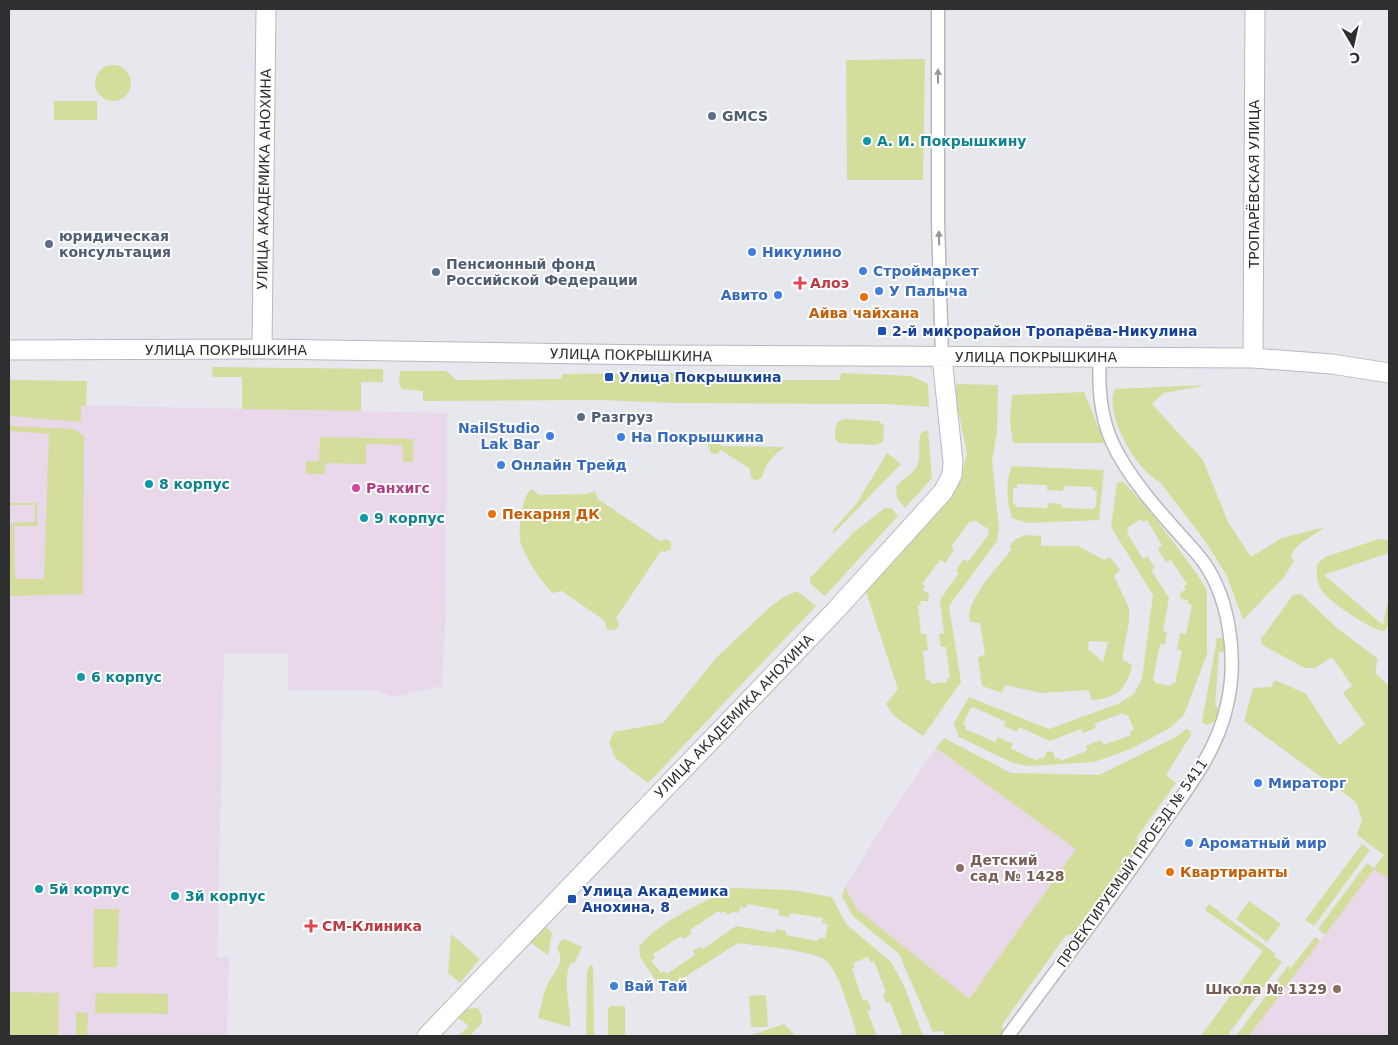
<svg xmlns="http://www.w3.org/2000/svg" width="1398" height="1045" font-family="'DejaVu Sans',sans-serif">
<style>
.education{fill:#e9d8ea}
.green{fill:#d4dd9c;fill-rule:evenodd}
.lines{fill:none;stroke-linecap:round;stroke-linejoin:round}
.street-casing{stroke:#b7b9bf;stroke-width:15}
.secondary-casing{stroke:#b7b9bf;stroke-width:21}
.street{stroke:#fff;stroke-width:12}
.secondary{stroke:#fff;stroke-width:19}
.oneway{fill:#969798}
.service-dot{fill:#5c6f8a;stroke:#fff;stroke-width:2}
.culture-dot{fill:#0f9aa8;stroke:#fff;stroke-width:2}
.shop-dot{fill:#3f7fe0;stroke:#fff;stroke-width:2}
.health-dot{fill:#e0444e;stroke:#fff;stroke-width:2}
.food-dot{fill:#e8710a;stroke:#fff;stroke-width:2}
.transit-dot{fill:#1a4fb4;stroke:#fff;stroke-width:2}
.hotel-dot{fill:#d1479c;stroke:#fff;stroke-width:2}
.education-dot{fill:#8d6e63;stroke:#fff;stroke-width:2}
.labels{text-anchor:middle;stroke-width:4;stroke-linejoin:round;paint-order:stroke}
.service-label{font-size:14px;font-weight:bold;fill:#4e5e75;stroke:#fff;text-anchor:start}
.culture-label{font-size:14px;font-weight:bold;fill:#0d838f;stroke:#fff;text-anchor:start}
.street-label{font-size:14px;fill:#2e2f31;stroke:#fff}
.shop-label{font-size:14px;font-weight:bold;fill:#366cbe;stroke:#fff;text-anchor:start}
.health-label{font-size:14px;font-weight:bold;fill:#be3a42;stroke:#fff;text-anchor:start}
.food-label{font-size:14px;font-weight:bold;fill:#c56008;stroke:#fff;text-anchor:start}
.transit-label{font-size:14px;font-weight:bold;fill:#164399;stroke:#fff;text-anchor:start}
.hotel-label{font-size:14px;font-weight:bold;fill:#b23c85;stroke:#fff;text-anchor:start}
.education-label{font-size:14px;font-weight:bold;fill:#785e54;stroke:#fff;text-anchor:start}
</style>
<rect width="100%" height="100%" fill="#e6e8ee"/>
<!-- education -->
<path class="education" d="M9 404 447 413 446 609 442 686 393 697 376 690H288V653L224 654 217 957H229L227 1036H9Z
M936 748 1076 849 969 999 857 909 845 887 888 818Z
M1374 868 1389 880V1036H1249Z"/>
<!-- green -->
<path class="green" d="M925 59 923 180H847L846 60Z
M95 83a18 18 0 1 1 36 0a18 18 0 1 1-36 0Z
M54 101H97V120H54Z
M212 367 383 369V382H361V411L242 409V377H213Z
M400 371H446L456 380 561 379 563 374 675 373 678 380H840L841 373 912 376 928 384 929 407 887 404 673 403 602 400 423 401V391L402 389 399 384Z
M9 380 87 381 86 406H81V422L9 416Z
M956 384 998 385 997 432 992 461 999 528 997 541 949 606 961 682 923 736 894 716 886 704 898 689 865 589 959 484 967 453 957 405ZM975 520 988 529 989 534 968 562 964 559 956 570 959 573 940 600 944 633 939 634 941 647H946L950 678 947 679V682L931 684 930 680 926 681 923 651 928 650 926 634H921L918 605H921L920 601H928L929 594 923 590 925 586 922 584 940 560 945 563 954 550 951 547 970 521 973 522Z
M1207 385 1164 393 1152 404 1203 460 1228 522 1251 557 1282 538 1325 527 1297 546 1291 555 1294 561 1284 577 1243 620 1227 576 1205 541 1160 482C1137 472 1103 413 1115 389Z
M1084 392 1105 443H1013L1010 421 1012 395Z
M844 419 879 421 884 426 883 442 875 445 839 443 835 438C835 430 834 422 844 419Z
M9 426 74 429 84 436 83 594 9 596 11 523 35 522V505H9V503H37V526H14L15 579H44L49 434 9 431Z
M928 430 932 478 905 508 897 498 896 487C902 479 912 475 917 466 922 454 917 443 921 433Z
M320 437 413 439V462H403V445L366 444V464L325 463V474H306V461H319Z
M716 440 722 446 786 447C774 453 765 465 762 477L757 481 751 478 750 469 721 450 717 454 711 453 708 444Z
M887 453 901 464 833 534V530L857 503Z
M1012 466 1104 470 1099 520 1028 523 1012 518C1007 502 1005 482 1012 466ZM1017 484 1047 485V490L1063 491 1064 486 1093 487V490H1097L1096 506 1093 509 1062 508 1061 504 1048 503 1047 508 1016 507V505L1013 504V488H1017Z
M1123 481 1156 519 1197 574 1207 590V654L1184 715 1170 728 1131 749 1094 762 1028 766 1013 763 959 737 954 723 969 697 1049 729 1120 703 1134 694 1142 679 1153 595 1111 527 1117 483ZM1141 519 1143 522 1147 520 1162 545 1158 549 1166 562 1171 560 1187 584 1184 587 1186 589 1180 593 1181 599 1188 600V604L1192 605 1186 634 1180 633 1177 649 1182 651 1175 683H1172L1171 686 1155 683 1153 679 1160 644 1165 645 1167 632 1163 631 1169 598 1151 570 1155 568 1148 556 1143 559 1127 533 1129 531 1127 528ZM973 707 1006 722 1004 726 1017 732 1019 727 1050 741 1081 729 1083 733 1096 728 1094 724 1123 713 1125 715H1128L1134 730 1130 731 1131 735 1104 745 1101 740 1086 746 1087 751 1060 761 1059 758 1055 759 1053 752 1047 751 1043 759 1040 757 1038 761 1011 749 1013 744 998 737 995 742 965 729 966 726 963 724 970 709Z
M532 489 539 495 586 494 595 491 598 499 660 541 666 539 671 542V549L665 552 661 551 616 618 619 624 616 630H607L605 621 562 591 553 593C541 582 527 560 521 544 517 534 522 493 532 489Z
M885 508H891L898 516 825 596 810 583V578L854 532Z
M1026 535 1041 536V546H1078L1104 560 1110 557 1120 570 1114 576 1129 608V622L1122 659 1132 665C1127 689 1116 699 1091 700L1089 690 1041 693 1005 685 1002 693 982 686 978 658 985 654 980 623 970 622C964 601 999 566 1012 549L1009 546 1016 539ZM1089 641 1108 642 1103 662 1088 649Z
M1379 539 1389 540V553L1324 575 1383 625 1389 596V625L1384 631C1373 631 1328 601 1322 591 1317 583 1316 573 1317 564L1325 557Z
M797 591 816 606 648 783 615 758 609 742 614 732 663 723 718 656 769 608 782 598Z
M1301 594 1337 628 1378 659 1375 673 1389 686V880L1374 869 1325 935 1318 929 1367 863 1374 868 1384 855 1357 835 1362 819 1356 802 1244 721 1253 688 1271 687 1275 680 1306 694 1339 745 1365 724 1343 693 1352 686 1332 657 1315 668H1305L1262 645 1261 639 1293 595Z
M1217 638H1224L1225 651 1219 653 1215 705 1219 710 1216 721 1207 725 1202 722Z
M1186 729 1190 731 1191 735 1166 775 1176 783 1137 837V846L1073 934 1066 935 1002 1025 1003 1033 1000 1036H945L943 1031 933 1032 899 954 853 916 842 896 845 887 857 909 969 999 1076 849 936 748 944 738 1011 773 1099 775 1176 737Z
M1362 844 1370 850 1314 926 1305 920Z
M732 888 791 890 832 897 846 924 891 962 905 988 923 1036H900L902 1034 890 1002 886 1003 883 994 886 992 874 961 870 962 868 957 853 963 855 967 852 969 863 1001 867 999 871 1009 867 1011 877 1036H856L855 1027C849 1011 839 970 825 960 811 950 757 946 738 943L663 991 640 957 639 947C660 921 703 902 732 888ZM747 904 779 910 778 915 789 917 790 913 823 918 822 923 828 924 825 938H819L818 941 786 935V931L776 929 775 933 736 926 703 949 701 946 693 951 695 955 667 974 664 971 661 973 651 961 655 958 653 954 681 936 684 939 692 933 690 930 718 911 721 913 725 911 728 915 733 912 739 913 740 907 746 908Z
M1249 901 1281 924 1267 942 1236 919Z
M1209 904 1276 954 1274 956 1282 962 1227 1036H1201L1263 951 1205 910Z
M94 909H119L117 967H93Z
M545 926 552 933 548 955 530 942Z
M451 934 480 959 460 983 448 973Z
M1315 937 1320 941 1249 1036H1236L1288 966 1291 968Z
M565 939 582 947 575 962 570 964C562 987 571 1004 570 1027L538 1018C541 1007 543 994 548 983 555 970 566 963 557 948L560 941Z
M591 964 593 967 594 1036H586L587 971Z
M9 992 59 993 58 1036H9Z
M96 993 168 994V1014L95 1013Z
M766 995 768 1027H751L749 996Z
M611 1006H625V1036H628H608V1009Z
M478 1008 482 1016V1023L469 1036H458L469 1026 457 1017 465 1009Z
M76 1012 88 1013 87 1036H76Z
M784 1024 796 1036H749Z"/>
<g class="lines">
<defs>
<path id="street" d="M938 9V221L942 357
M1008 1036C1058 968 1109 901 1157 832 1184 793 1217 753 1227 705 1238 658 1230 593 1198 555 1169 522 1130 482 1112 442 1100 415 1098 386 1100 357"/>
<path id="secondary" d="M262 349 266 9
M9 350 262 349 654 355 1253 358 1332 364 1389 373
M1253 358 1255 9
M427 1036 835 611 943 492 952 475 953 462 942 357"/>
</defs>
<!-- street casing -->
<use href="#street" class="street-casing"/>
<!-- secondary casing -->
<use href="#secondary" class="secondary-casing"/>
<!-- street -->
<use href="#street" class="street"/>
<!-- secondary -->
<use href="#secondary" class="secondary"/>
</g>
<!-- one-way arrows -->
<defs><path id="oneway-solid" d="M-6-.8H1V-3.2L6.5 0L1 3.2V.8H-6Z" transform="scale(1.25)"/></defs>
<g class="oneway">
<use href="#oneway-solid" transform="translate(938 76) rotate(-90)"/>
<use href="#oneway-solid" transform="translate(939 238) rotate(-92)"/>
</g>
<!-- markers -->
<g class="service-dot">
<circle cx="712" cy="116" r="5"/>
<circle cx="49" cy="244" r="5"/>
<circle cx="436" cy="272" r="5"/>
<circle cx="581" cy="417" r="5"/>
</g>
<g class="culture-dot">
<circle cx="867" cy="141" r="5"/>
<circle cx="149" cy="484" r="5"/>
<circle cx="364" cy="518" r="5"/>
<circle cx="81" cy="677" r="5"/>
<circle cx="39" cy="889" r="5"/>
<circle cx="175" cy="896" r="5"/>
</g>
<g class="shop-dot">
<circle cx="752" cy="252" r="5"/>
<circle cx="863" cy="271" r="5"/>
<circle cx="879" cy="291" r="5"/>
<circle cx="778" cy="295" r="5"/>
<circle cx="550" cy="436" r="5"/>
<circle cx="621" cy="437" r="5"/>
<circle cx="501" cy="465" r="5"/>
<circle cx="1258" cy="783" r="5"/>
<circle cx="1189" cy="843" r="5"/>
<circle cx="614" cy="986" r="5"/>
</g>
<g class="health-dot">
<path d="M797.5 275.5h5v5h5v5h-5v5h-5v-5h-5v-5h5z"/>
<path d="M308.5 918.5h5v5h5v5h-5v5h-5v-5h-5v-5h5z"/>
</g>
<g class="food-dot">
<circle cx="864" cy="297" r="5"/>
<circle cx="492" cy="514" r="5"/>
<circle cx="1170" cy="872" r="5"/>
</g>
<g class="transit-dot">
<rect x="877" y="326" width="10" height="10" rx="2.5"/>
<rect x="604" y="372" width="10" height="10" rx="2.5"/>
<rect x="567" y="894" width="10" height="10" rx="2.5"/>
</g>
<circle class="hotel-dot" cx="356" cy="488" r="5"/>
<g class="education-dot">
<circle cx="960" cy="868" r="5"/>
<circle cx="1337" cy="989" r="5"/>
</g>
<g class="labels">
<!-- service labels -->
<g class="service-label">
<text x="722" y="121">GMCS</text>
<text x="59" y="241">юридическая<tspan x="59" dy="16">консультация</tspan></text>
<text x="446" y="269">Пенсионный фонд<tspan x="446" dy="16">Российской Федерации</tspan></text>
<text x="591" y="422">Разгруз</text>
</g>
<!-- culture labels -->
<g class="culture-label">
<text x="877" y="146">А. И. Покрышкину</text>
<text x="159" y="489">8 корпус</text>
<text x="374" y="523">9 корпус</text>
<text x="91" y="682">6 корпус</text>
<text x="49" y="894">5й корпус</text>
<text x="185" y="901">3й корпус</text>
</g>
<!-- street labels -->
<g class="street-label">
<text transform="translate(264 179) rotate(-89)" y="5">УЛИЦА АКАДЕМИКА АНОХИНА</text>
<text transform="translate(1254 184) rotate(-90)" y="5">ТРОПАРЁВСКАЯ УЛИЦА</text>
<text x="226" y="355">УЛИЦА ПОКРЫШКИНА</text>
<text transform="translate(631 355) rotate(1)" y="5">УЛИЦА ПОКРЫШКИНА</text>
<text x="1036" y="362">УЛИЦА ПОКРЫШКИНА</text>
<text transform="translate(734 716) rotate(-46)" y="5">УЛИЦА АКАДЕМИКА АНОХИНА</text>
<text transform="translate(1132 863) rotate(-55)" y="5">ПРОЕКТИРУЕМЫЙ ПРОЕЗД № 5411</text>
</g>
<!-- shop labels -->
<g class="shop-label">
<text x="762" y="257">Никулино</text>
<text x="873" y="276">Строймаркет</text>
<text x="889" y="296">У Палыча</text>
<text x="768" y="300" text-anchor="end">Авито</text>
<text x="540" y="433" text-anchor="end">NailStudio<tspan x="540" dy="16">Lak Bar</tspan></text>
<text x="631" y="442">На Покрышкина</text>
<text x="511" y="470">Онлайн Трейд</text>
<text x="1268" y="788">Мираторг</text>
<text x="1199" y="848">Ароматный мир</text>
<text x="624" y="991">Вай Тай</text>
</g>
<!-- health labels -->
<g class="health-label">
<text x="810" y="288">Алоэ</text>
<text x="322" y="931">СМ-Клиника</text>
</g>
<!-- food labels -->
<g class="food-label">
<text x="864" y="318" text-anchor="middle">Айва чайхана</text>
<text x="502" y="519">Пекарня ДК</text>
<text x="1180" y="877">Квартиранты</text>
</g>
<!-- transit labels -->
<g class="transit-label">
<text x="892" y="336">2-й микрорайон Тропарёва-Никулина</text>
<text x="619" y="382">Улица Покрышкина</text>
<text x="582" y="896">Улица Академика<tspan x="582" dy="16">Анохина, 8</tspan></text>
</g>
<!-- hotel labels -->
<g class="hotel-label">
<text x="366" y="493">Ранхигс</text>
</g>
<!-- education labels -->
<g class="education-label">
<text x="970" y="865">Детский<tspan x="970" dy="16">сад № 1428</tspan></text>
<text x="1327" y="994" text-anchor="end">Школа № 1329</text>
</g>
</g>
<!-- border -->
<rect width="1398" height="1045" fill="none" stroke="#2e2f31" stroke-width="20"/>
<!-- north arrow -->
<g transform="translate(1353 45) rotate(171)" stroke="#ffffff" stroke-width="4" paint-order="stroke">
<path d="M0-4L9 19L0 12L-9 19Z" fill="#2e2f31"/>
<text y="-8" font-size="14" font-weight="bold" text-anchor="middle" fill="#2e2f31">С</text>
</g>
</svg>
